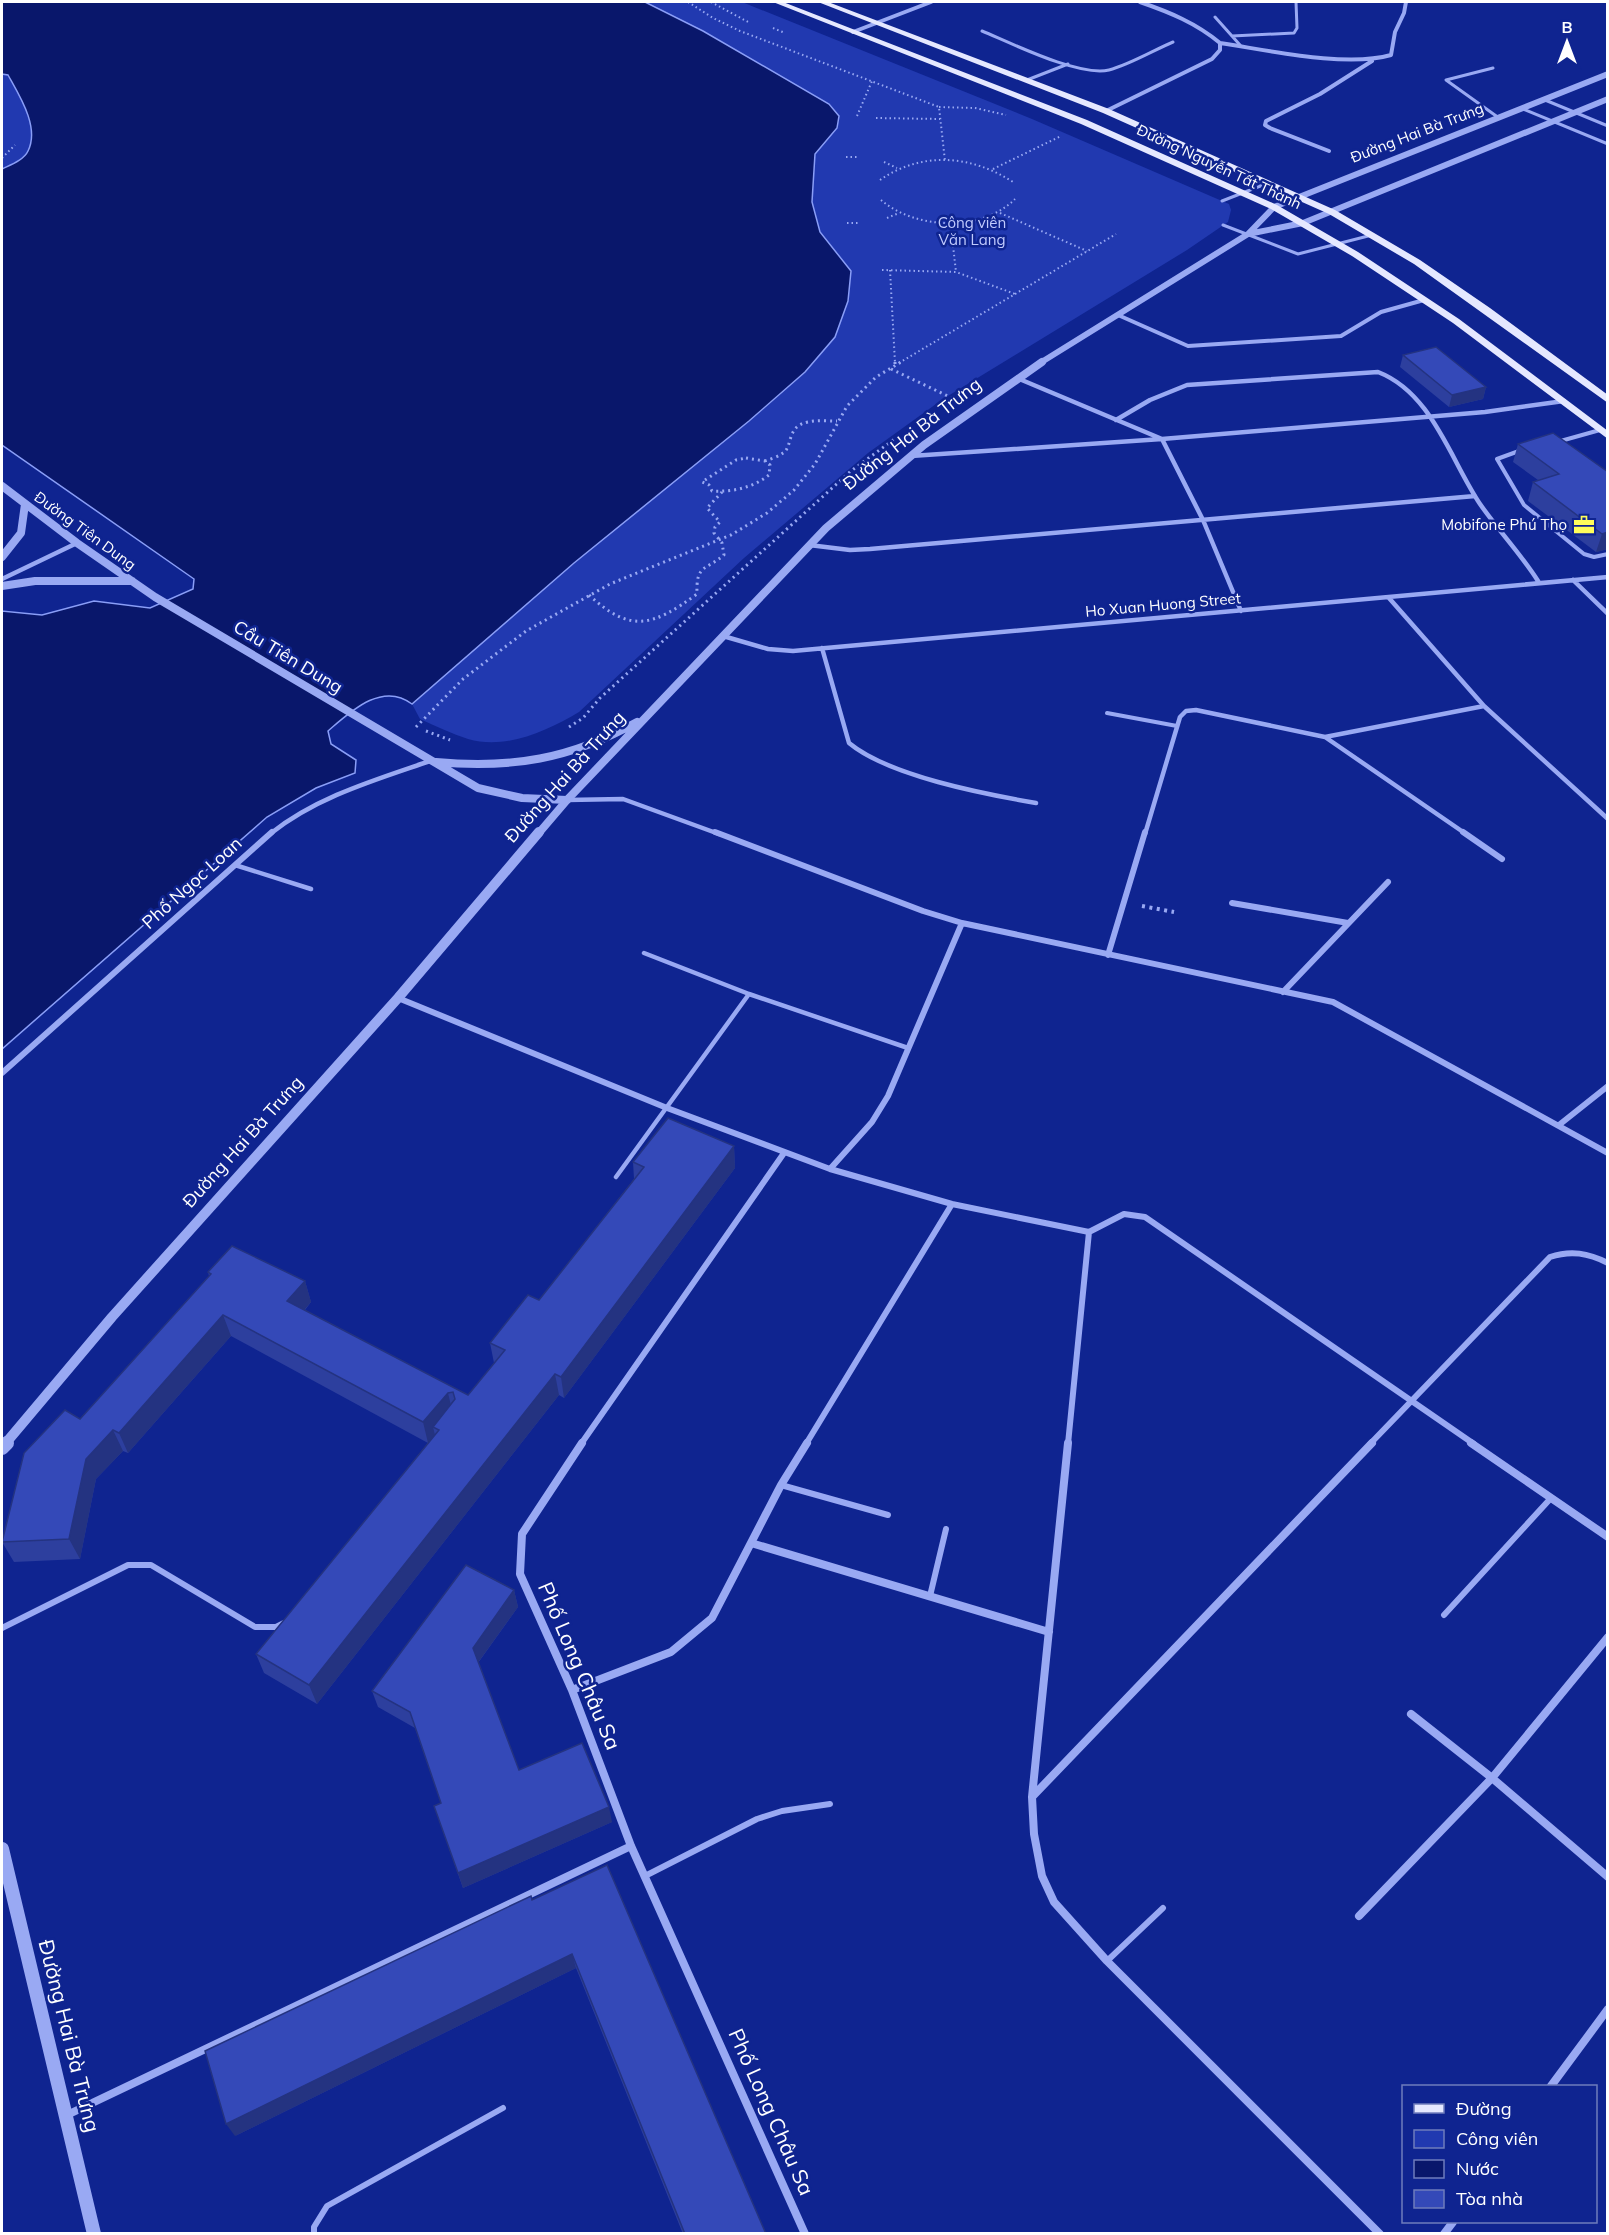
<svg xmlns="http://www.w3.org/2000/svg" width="1609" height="2235" font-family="Mulish,sans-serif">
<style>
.green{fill:#2139b0}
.water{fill:#09176b;stroke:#8a9ef7;stroke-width:1.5}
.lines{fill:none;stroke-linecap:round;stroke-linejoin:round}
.path-far2{stroke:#99a9f3;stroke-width:2;stroke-dasharray:1.5 3;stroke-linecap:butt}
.path-far1{stroke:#99a9f3;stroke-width:3;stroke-dasharray:2 4;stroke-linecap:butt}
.path{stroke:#99a9f3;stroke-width:4;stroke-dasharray:3 4.5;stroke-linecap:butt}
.service-far3{stroke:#99a9f3;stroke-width:3}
.service-far2{stroke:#99a9f3;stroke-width:4}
.service-far1{stroke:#99a9f3;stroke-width:4.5}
.service{stroke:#99a9f3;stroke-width:6}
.pedestrian{stroke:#99a9f3;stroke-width:3}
.minor-far3{stroke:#99a9f3;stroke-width:4}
.minor-far2{stroke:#99a9f3;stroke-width:4.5}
.minor-far1{stroke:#99a9f3;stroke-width:6}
.minor{stroke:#99a9f3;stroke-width:8}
.tertiary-far3{stroke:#99a9f3;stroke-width:6}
.tertiary-far2{stroke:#99a9f3;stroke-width:8}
.tertiary-far1{stroke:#99a9f3;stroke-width:10}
.tertiary{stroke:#99a9f3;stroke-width:14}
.primary{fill:#e5e8ff;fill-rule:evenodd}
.wall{fill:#2d3f9e}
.shaded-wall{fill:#243381}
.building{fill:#3449b8;stroke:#243381;stroke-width:1.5}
.labels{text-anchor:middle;stroke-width:5;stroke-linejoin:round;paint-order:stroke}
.far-street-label{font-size:15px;fill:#fff;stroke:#0f2490}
.far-park-label{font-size:15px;fill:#c1cbfe;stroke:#0f2490}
.far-poi-label{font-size:15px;fill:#fff;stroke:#0f2490;text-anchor:end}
.street-label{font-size:18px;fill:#fff;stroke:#0f2490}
.near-street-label{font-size:21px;fill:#fff;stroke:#0f2490}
</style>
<rect width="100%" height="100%" fill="#0f2490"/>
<!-- green -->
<path class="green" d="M645 2H742L1032 119 1229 204 1231 210 1228 222 1187 250 943 399 868 453 744 558 579 712C547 731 506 750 468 739 452 734 436 726 420 719L412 704 574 563 749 421 805 372 851 271 820 232 812 202 815 154 837 128 839 116 829 104 703 31Z
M2 74 8 75C19 95 40 127 29 151 24 160 10 165 2 169Z"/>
<!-- water -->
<path class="water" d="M2 2H645L703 31 829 104 839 116 837 128 815 154 812 202 820 232 851 271 848 301 835 337 805 372 749 421 574 563 412 704C382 681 350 712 328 731L331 744 356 760 355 773 316 788 267 817 2 1049V611L42 615 94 601 150 608 193 589 194 579 2 445V169C10 165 24 160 28 151 40 127 19 95 8 75L2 74Z"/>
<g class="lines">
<!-- path-far2 -->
<path class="path-far2" d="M688 2 713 18 740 31 939 107 945 161
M711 2 750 23
M773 28 785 33
M939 107 975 108 1006 115
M857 116 872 81
M876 118 940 119
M846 157H858
M2 158 15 145
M884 162 897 168
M993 169 1061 136
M880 180C922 151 971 155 1013 182
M881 200C916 230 982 232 1015 199
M1000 213 1087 251
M887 218 899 213
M950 219 956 272
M847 223H860
M882 270 956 272 1015 294
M890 270 895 363
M899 363 1116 234"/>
<!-- path-far1 -->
<path class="path-far1" d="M895 362V366
M891 369 954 399
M746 458 765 461 770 465 769 475C752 488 733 492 712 491L709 485 702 482 736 460Z
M765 461C770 459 778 457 783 453 793 447 786 426 808 422 817 420 828 421 837 421
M589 595C631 634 653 626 697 594 696 564 705 571 724 555L722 543 714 533 715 527 720 522 707 508 722 492
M416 727 463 679 526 631 610 584 731 535 767 513 794 490 815 464 847 406 876 377 901 362
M569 727 583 718 600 698 851 471 900 435
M426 731 450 740"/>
<!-- path -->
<path class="path" d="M1142 906 1174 912"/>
<!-- service-far3 -->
<path class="service-far3" d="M1215 17 1240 45
M982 31C1011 43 1079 77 1109 70 1129 65 1154 50 1173 42
M1232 36 1294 33 1297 28 1296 2
M1493 68 1446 80 1499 118
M1027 80 1068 64
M1545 100 1608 126
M1523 109 1608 144"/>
<!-- service-far2 -->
<path class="service-far2" d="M1557 442 1600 430
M1519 451 1497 459 1524 505 1584 554 1594 557 1608 554
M1107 713 1177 726"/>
<!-- service-far1 -->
<path class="service-far1" d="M235 865 311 889
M749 994 908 1048
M616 1177 749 994 644 953"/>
<!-- service -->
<path class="service" d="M781 1485 888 1515
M930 1596 946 1529
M1444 1615 1551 1498
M2 1628 128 1565H151L255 1627H276L284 1623
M645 1876 757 1819 782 1811 830 1804
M1107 1961 1163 1908
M314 2234V2227L327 2206 503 2108"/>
<!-- pedestrian -->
<path class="pedestrian" d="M1222 201 1268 183
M1223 225 1298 254 1372 235"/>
<!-- minor-far3 -->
<path class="minor-far3" d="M853 32 931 2
M1220 43C1267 50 1346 68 1391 55L1395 32 1404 13 1406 2
M1106 111 1212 59 1220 50V43C1196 23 1169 12 1140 2
M1329 151 1270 128 1265 125 1266 121 1320 94 1372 61
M1118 315 1188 346 1341 336 1381 312 1424 300"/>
<!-- minor-far2 -->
<path class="minor-far2" d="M1017 378 1162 439 1203 520 1241 611
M1116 420 1150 400 1187 385 1378 372C1432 393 1450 459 1480 504 1498 530 1521 554 1538 581
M911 456 1162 439 1485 412 1564 401
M809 545 850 550 870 549 1475 496
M2 579 77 543
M1573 580 1608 614
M1389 598 1484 706 1608 819
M723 636 768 649 793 651 1608 577
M822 648 849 743C889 776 984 794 1036 803
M1325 737 1466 834
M567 800 623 799 719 834
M270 834C316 797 375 780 430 761
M1145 834 1180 717 1186 711 1196 710 1325 737 1484 706"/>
<!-- minor-far1 -->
<path class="minor-far1" d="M715 832 923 911 962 923 1333 1002 1608 1153
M1463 832 1502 859
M1232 903 1348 923
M1108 955 1145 832
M1283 992 1388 882
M398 998 667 1108 830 1169 952 1204 1089 1232 1124 1214 1145 1217 1474 1444
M2 1073 272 832
M1559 1125 1608 1086
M830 1169 872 1122 888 1096 962 923
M581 1444 784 1153
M806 1444 952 1204
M1068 1444 1089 1232
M1370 1444 1550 1257C1571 1250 1588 1253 1608 1263"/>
<!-- minor -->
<path class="minor" d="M582 1443 522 1534 520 1574 572 1690 631 1846 805 2234
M1372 1443 1032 1797 1034 1834 1042 1876 1054 1902 1107 1961 1380 2234
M1471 1443 1608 1537
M751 1543 1049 1632
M572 1690 671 1652 712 1618 781 1485 807 1443
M1411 1714 1492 1778 1608 1877
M1032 1797 1068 1443
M1359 1916 1492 1778 1608 1637
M1551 2086 1608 2009
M67 2115 631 1846
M1444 2234 1453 2222"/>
<!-- tertiary-far3 -->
<path class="tertiary-far3" d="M1248 234 1303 223 1608 99
M1040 363 1248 234 1274 207 1608 74"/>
<!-- tertiary-far2 -->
<path class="tertiary-far2" d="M2 486 77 543 155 597 478 788 522 798 567 800
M2 557 21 533 25 504
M2 586 35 581H132
M436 762C511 769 571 759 637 722
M538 834 567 800 826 528 924 445 1042 362"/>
<!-- tertiary-far1 -->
<path class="tertiary-far1" d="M5 1444 112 1317 398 998 539 832"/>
<!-- tertiary -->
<path class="tertiary" d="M2 1448 7 1443
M2 1849 94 2234"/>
<!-- primary -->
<path class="primary" d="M773 2H783L1087 120 1277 205 1358 252 1459 319 1608 431V439L1453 323 1352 256 1271 209 1081 124Z
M818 2H828L1109 109 1335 210 1420 260 1490 308 1608 395V403L1414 264 1329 214 1103 113Z"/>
</g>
<!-- wall -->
<path class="wall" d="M1403 355 1486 387 1483 399 1449 407 1400 367Z
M1518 444 1608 472V549L1596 552 1528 501 1533 482 1538 480 1513 462Z
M734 1146 735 1168 564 1398 559 1395 317 1704 264 1673 256 1654 428 1443 231 1336 128 1453 123 1451 96 1479 80 1559 14 1562 2 1542 80 1419 209 1276 208 1272 305 1281 311 1302 305 1310 468 1395 494 1363 490 1343 539 1300 634 1179 633 1162Z
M514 1590 518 1607 478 1663 519 1770 612 1822 463 1888 434 1806 441 1803 415 1728 378 1707 372 1691Z
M607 1865 766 2234H683L576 1968 235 2136 532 1900Z"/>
<!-- shaded-wall -->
<path class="shaded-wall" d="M1486 387 1483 399 1449 407 1452 395Z
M1608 532V549L1596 552 1602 534Z
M734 1146 735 1168 564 1398 561 1377Z
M305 1281 311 1302 294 1322 287 1301Z
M223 1315 231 1336 128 1453 119 1433Z
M555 1374 559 1395 317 1704 309 1685Z
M448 1393 453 1414 433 1427 435 1435 428 1443 423 1422Z
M113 1430 123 1451 96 1479 80 1559 69 1539 86 1459Z
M514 1590 518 1607 477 1664 473 1648Z
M609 1807 612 1822 463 1888 458 1873Z
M572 1954 576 1968 235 2136 226 2124Z"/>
<!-- building -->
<path class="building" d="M1436 347 1486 387 1452 395 1403 355Z
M1553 433 1608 472V532L1602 534 1533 482 1559 474 1518 444Z
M668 1118 734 1146 561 1377 555 1374 309 1685 256 1654 439 1430 433 1427 455 1399 453 1392 448 1393 423 1422 223 1315 119 1433 113 1430 86 1459 69 1539 2 1542 24 1453 65 1410 80 1419 211 1274 208 1272 232 1246 305 1281 287 1301 468 1395 505 1350 490 1343 528 1295 539 1300 644 1167 633 1162Z
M466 1565 514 1590 473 1648 519 1770 582 1743 609 1807 458 1873 434 1806 441 1803 410 1712 372 1691Z
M607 1865 766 2234H685L572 1954 226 2124 205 2051 531 1896 532 1900Z"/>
<!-- icons -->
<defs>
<symbol id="office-bare" viewBox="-9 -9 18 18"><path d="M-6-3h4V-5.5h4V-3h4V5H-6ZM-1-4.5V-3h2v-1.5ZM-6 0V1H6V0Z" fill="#fffd5b" stroke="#0f2490" stroke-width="2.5" paint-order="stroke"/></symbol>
</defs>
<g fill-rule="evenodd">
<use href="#office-bare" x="1569" y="510" width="30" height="30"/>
</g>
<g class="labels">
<!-- far-street labels -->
<g class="far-street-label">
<text transform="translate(1417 133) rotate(-21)" y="5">Đường Hai Bà Trưng</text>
<text transform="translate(1219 167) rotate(25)" y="5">Đường Nguyễn Tất Thành</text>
<text transform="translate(85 531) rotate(36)" y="5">Đường Tiên Dung</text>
<text transform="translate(1163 605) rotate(-5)" y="5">Ho Xuan Huong Street</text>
</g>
<!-- far-park labels -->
<g class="far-park-label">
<text x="972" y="228">Công viên<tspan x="972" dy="17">Văn Lang</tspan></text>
</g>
<!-- far-poi labels -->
<g class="far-poi-label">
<text x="1567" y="530">Mobifone Phú Thọ</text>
</g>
<!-- street labels -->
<g class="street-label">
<text transform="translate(912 434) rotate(-38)" y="6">Đường Hai Bà Trưng</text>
<text transform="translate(288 657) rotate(31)" y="6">Cầu Tiên Dung</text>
<text transform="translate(565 777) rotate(-48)" y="6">Đường Hai Bà Trưng</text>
<text transform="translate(192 883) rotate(-42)" y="6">Phố Ngọc Loan</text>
<text transform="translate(243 1142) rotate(-48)" y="6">Đường Hai Bà Trưng</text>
</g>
<!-- near-street labels -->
<g class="near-street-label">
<text transform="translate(579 1666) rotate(67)" y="7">Phố Long Châu Sa</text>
<text transform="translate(69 2036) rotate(76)" y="7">Đường Hai Bà Trưng</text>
<text transform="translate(771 2112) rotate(66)" y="7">Phố Long Châu Sa</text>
</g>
</g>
<!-- border -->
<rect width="1609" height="2235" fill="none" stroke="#ffffff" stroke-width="6"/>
<!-- legend -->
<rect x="1402" y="2085" width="195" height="138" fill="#0f2490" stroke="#6f7cbc" stroke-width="1.5"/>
<rect x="1414" y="2104" width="30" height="9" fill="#e5e8ff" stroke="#6f7cbc" stroke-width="1.5"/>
<text x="1456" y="2115" font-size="18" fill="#ffffff">Đường</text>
<rect x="1414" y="2130" width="30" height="18" fill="#2139b0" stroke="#6f7cbc" stroke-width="1.5"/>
<text x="1456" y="2145" font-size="18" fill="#ffffff">Công viên</text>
<rect x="1414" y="2160" width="30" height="18" fill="#09176b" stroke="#6f7cbc" stroke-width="1.5"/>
<text x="1456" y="2175" font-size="18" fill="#ffffff">Nước</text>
<rect x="1414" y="2190" width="30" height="18" fill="#3449b8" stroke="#6f7cbc" stroke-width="1.5"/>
<text x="1456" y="2205" font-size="18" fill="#ffffff">Tòa nhà</text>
<!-- north arrow -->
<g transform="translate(1567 42)" stroke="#0f2490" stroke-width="4.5" paint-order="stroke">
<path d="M0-4.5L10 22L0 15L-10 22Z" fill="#ffffff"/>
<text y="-9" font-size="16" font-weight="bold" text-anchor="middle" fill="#ffffff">B</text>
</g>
</svg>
